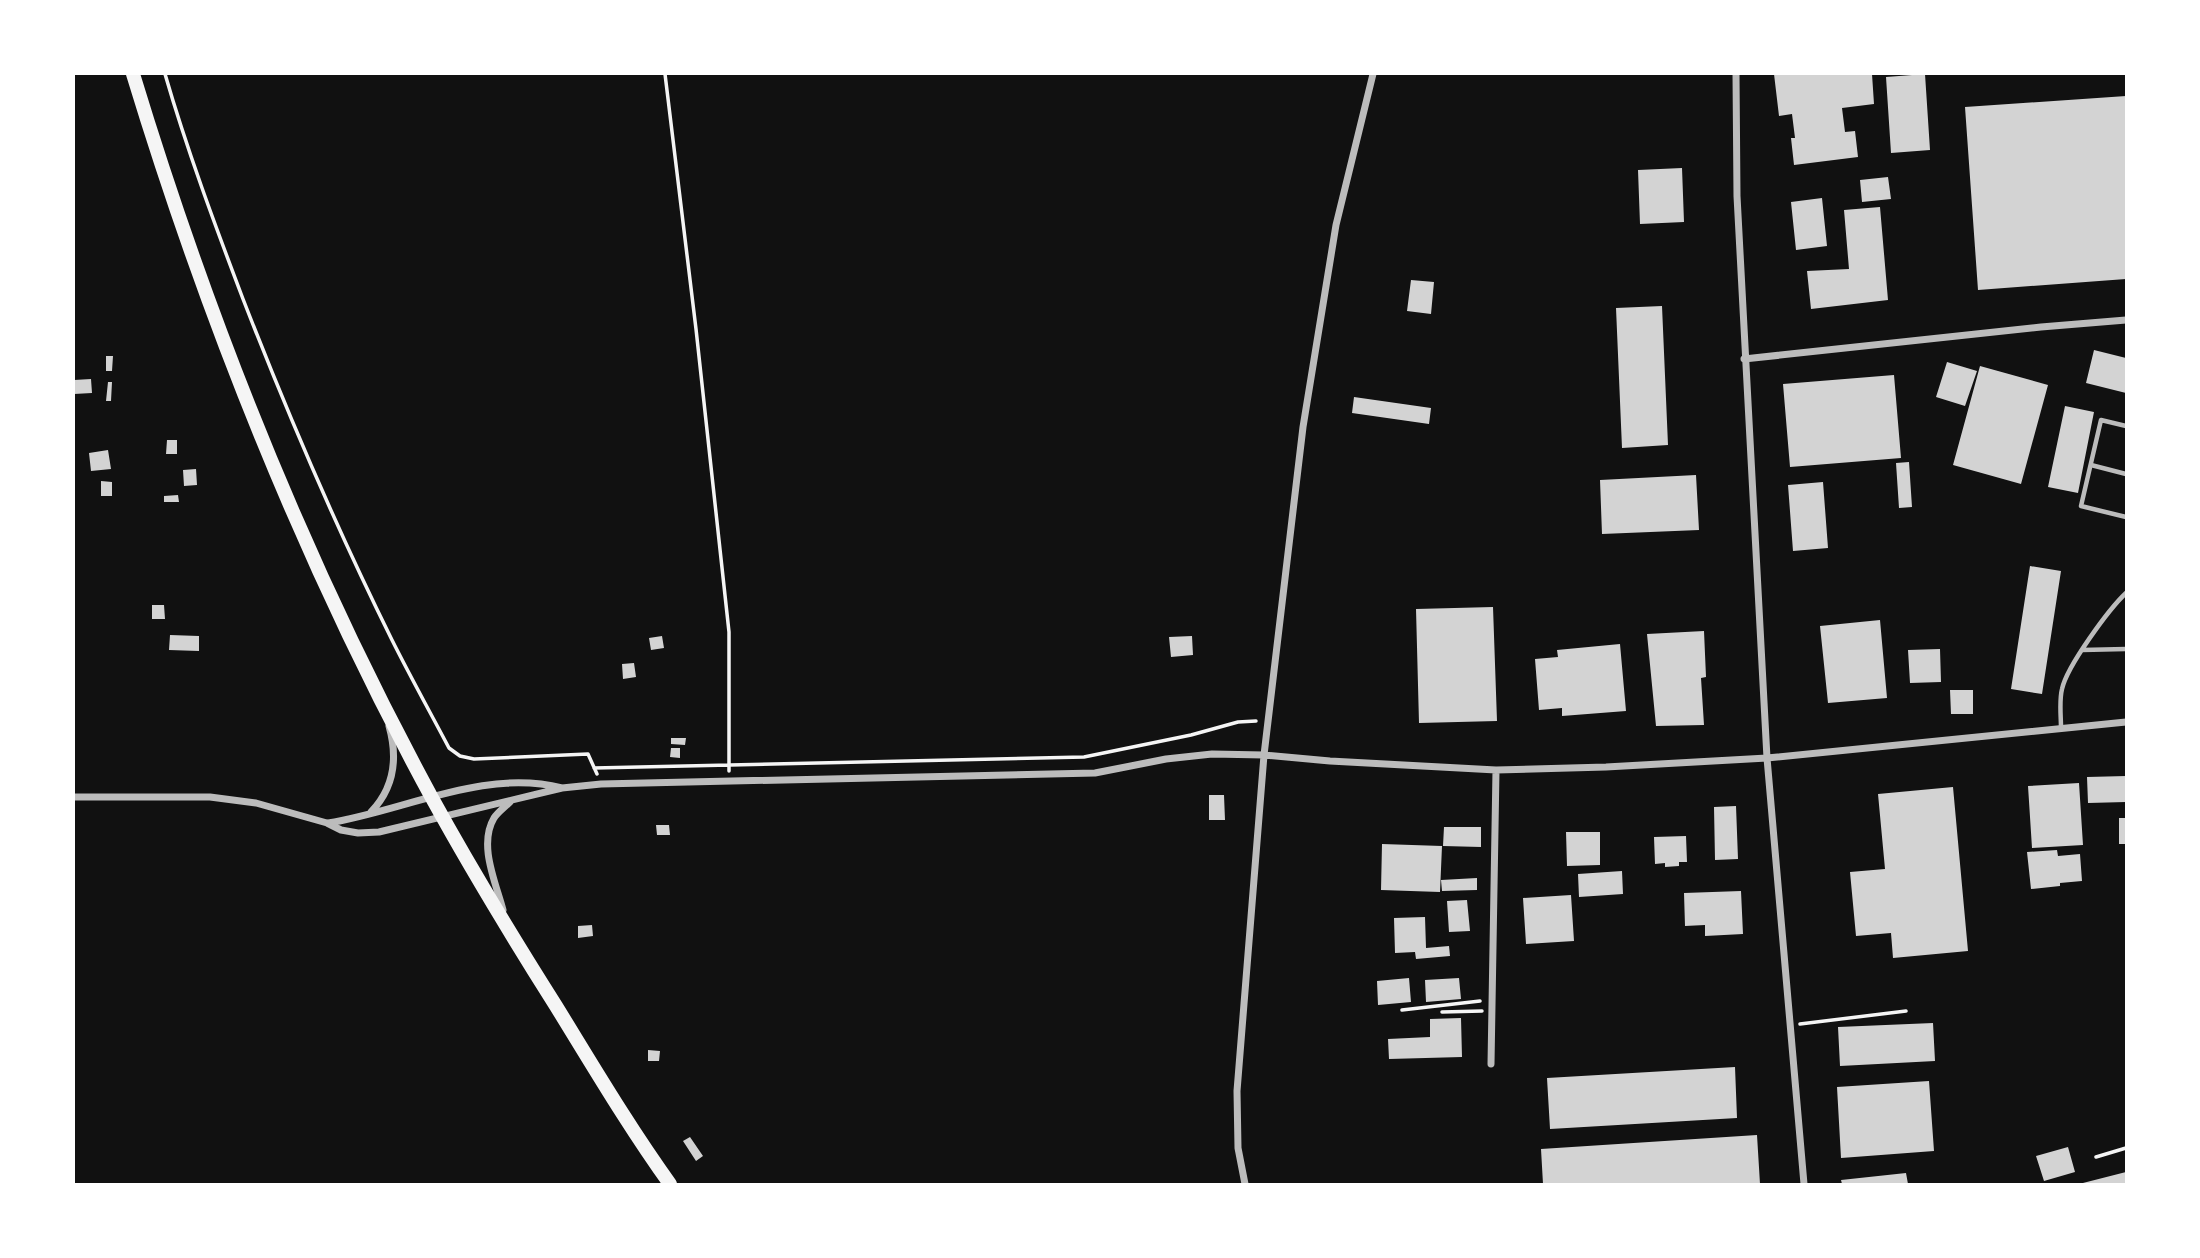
<svg xmlns="http://www.w3.org/2000/svg" width="2200" height="1258" font-family="'Titillium Web',sans-serif">
<style>
.building{fill:#d3d3d3}
.lines{fill:none;stroke-linecap:round;stroke-linejoin:round}
.path{stroke:#f5f5f5;stroke-width:3.5}
.service{stroke:#bcbcbc;stroke-width:4.5}
.minor{stroke:#bcbcbc;stroke-width:7}
.primary{stroke:#f5f5f5;stroke-width:14}
</style>
<rect width="100%" height="100%" fill="#111"/>
<!-- building -->
<path class="building" d="M1774 74H1872L1874 104 1842 108 1845 132 1855 131 1858 157 1794 165 1791 138H1795L1792 114 1779 116Z
M1925 74 1930 150 1891 153 1886 77Z
M2126 96V279L1978 290 1965 107Z
M1682 168 1684 222 1640 224 1638 170Z
M1888 177 1891 199 1862 202 1860 180Z
M1822 198 1827 246 1796 250 1791 202Z
M1880 207 1888 300 1811 309 1807 271 1849 269 1844 210Z
M1411 280 1434 282 1431 314 1407 311Z
M1662 306 1668 445 1622 448 1616 308Z
M2094 350 2126 358V393L2086 383Z
M106 356H113L112 371H106Z
M1947 362 1977 371 1965 406 1936 397Z
M1980 366 2048 385 2021 484 1953 465Z
M1894 375 1901 458 1790 467 1783 384Z
M91 379 92 393 74 394V380Z
M108 382H112L111 401H106Z
M1354 397 1431 408 1429 424 1352 413Z
M2065 406 2094 412 2078 493 2048 487Z
M167 440H177V454H166Z
M108 450 111 469 91 471 89 453Z
M1909 462 1912 507 1899 508 1896 463Z
M196 469 197 485 184 486 183 470Z
M1696 475 1699 530 1602 534 1600 480Z
M101 481 112 482V496H101Z
M1823 482 1828 548 1793 551 1788 485Z
M178 495 179 502H164V496Z
M2030 566 2061 571 2042 694 2011 689Z
M152 605H164L165 619H152Z
M1493 607 1497 721 1419 723 1416 609Z
M1880 620 1887 698 1828 703 1820 626Z
M1704 631 1706 677 1701 678 1704 725 1656 726 1647 634Z
M170 635 199 636V651L169 650Z
M662 636 664 648 651 650 649 638Z
M1192 636 1193 655 1171 657 1169 637Z
M1620 644 1626 711 1562 716V708L1539 710 1535 659 1558 657 1557 650Z
M1940 649 1941 682 1910 683 1908 650Z
M634 663 636 677 623 679 622 664Z
M1950 690H1973V714H1951Z
M671 738H686L685 745 671 744Z
M671 748H680V758L670 757Z
M2126 776V802L2088 803 2087 777Z
M2079 783 2083 845 2032 848 2028 786Z
M1953 787 1968 951 1893 958 1891 933 1856 936 1850 872 1885 869 1878 794Z
M1209 795H1224L1225 820H1209Z
M1736 806 1738 859 1715 860 1714 807Z
M2119 818H2126V844H2119Z
M656 825H669L670 835H657Z
M1444 827H1481V847L1443 846Z
M1566 832H1600V865L1567 866Z
M1686 836 1687 862H1679V866L1665 867V863L1655 864 1654 837Z
M1382 844 1442 846 1440 892 1381 890Z
M2057 850 2058 856 2080 854 2082 881 2060 883V886L2031 889 2027 852Z
M1622 871 1623 894 1579 897 1578 874Z
M1477 878V890L1442 891 1441 880Z
M1741 891 1743 934 1705 936V925L1685 926 1684 893Z
M1571 895 1574 941 1526 944 1523 898Z
M1467 900 1470 931 1449 932 1447 901Z
M1425 917 1426 948 1449 946 1450 956 1416 959 1415 952 1395 953 1394 918Z
M592 925 593 936 578 938V926Z
M1409 978 1411 1002 1378 1005 1377 981Z
M1459 978 1461 999 1426 1002 1425 980Z
M1461 1018 1462 1057 1389 1059 1388 1039 1430 1037V1019Z
M1933 1023 1935 1061 1840 1066 1838 1027Z
M648 1050 660 1051 659 1061H648Z
M1735 1067 1737 1118 1550 1129 1547 1078Z
M1929 1081 1934 1151 1841 1158 1837 1087Z
M1757 1135 1760 1184H1543L1541 1149Z
M690 1137 703 1156 696 1161 683 1141Z
M2068 1147 2075 1172 2044 1181 2036 1156Z
M2126 1172V1184H2079Z
M1906 1173 1908 1184H1842L1841 1180Z"/>
<g class="lines">
<!-- path -->
<path class="path" d="M165 74C187 150 215 225 243 299 288 415 337 529 392 640 410 676 430 712 449 748L460 756 474 759 588 754 597 774
M665 74 696 329 729 632V771
M594 768 1084 757 1191 735 1238 722 1256 721
M1402 1010 1480 1001
M1442 1012 1482 1011
M1800 1024 1906 1011
M2096 1157 2126 1148"/>
<!-- service -->
<path class="service" d="M2126 426 2101 420 2081 506 2126 517
M2091 465 2126 474
M2082 650 2126 649
M2061 728C2061 716 2059 701 2062 689 2067 666 2109 609 2126 593"/>
<!-- minor -->
<path class="minor" d="M1736 74 1737 196 1767 758 1804 1184
M1744 359 2041 327 2126 320
M74 797H210L256 803 327 823 341 830 358 833 379 832 562 788 601 784 1095 773 1166 759 1212 754 1264 755 1330 761 1496 770 1606 767 1767 758 2126 722
M371 812C395 787 398 758 389 726
M328 823C404 811 484 768 562 788
M503 910C496 883 478 845 494 818 498 812 505 807 510 802
M1491 1064 1496 770
M1245 1184 1238 1148 1237 1091 1264 755 1303 427 1336 225 1373 74"/>
<!-- primary -->
<path class="primary" d="M133 74C209 324 307 568 432 798 471 869 513 938 556 1006 593 1066 629 1127 670 1184"/>
</g>
<!-- border -->
<rect width="2200" height="1258" fill="none" stroke="#ffffff" stroke-width="150"/>
</svg>
